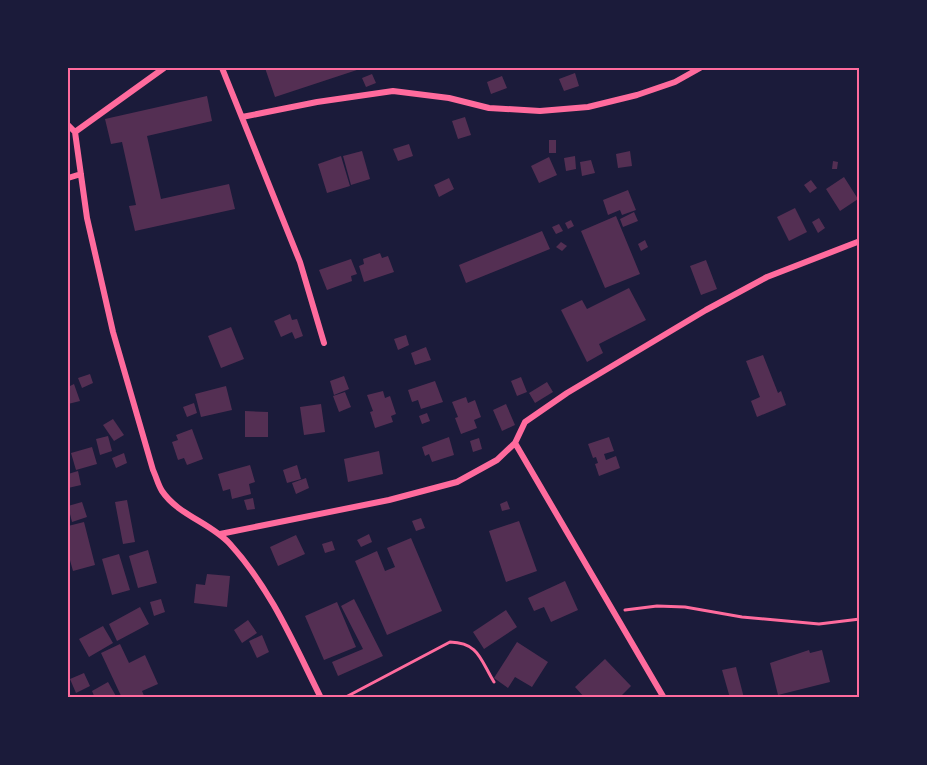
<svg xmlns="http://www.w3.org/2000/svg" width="927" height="765" font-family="Figtree,sans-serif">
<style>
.building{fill:#542f53}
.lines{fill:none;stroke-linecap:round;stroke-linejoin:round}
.path{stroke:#ff6b9d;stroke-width:3}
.minor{stroke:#ff6b9d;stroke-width:6}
.neatline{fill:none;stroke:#ff6b9d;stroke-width:2}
</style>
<rect width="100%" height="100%" fill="#1b1b3a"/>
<!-- building -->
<path class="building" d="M265 68H363L275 97Z
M575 73 579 86 564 91 559 79Z
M372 74 376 83 366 87 362 78Z
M502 76 507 88 491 94 487 82Z
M207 96 212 121 147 136 161 199 229 184 235 209 135 231 129 206 136 205 122 142 111 144 105 119Z
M465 117 471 135 458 139 452 121Z
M549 140H556V153H549Z
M409 144 413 156 398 161 393 149Z
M362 151 370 179 351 185 343 156Z
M630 151 632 166 618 168 616 154Z
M341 156 350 186 327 193 318 164Z
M575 156 576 169 566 171 564 158Z
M549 157 557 175 539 183 531 166Z
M591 160 595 173 582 176 580 162Z
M833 161 838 162 837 169H832Z
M844 177 858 199 840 211 826 189Z
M449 178 454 189 439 197 434 185Z
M811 180 817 188 810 193 804 185Z
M628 190 636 210 622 215 620 210 608 215 603 200Z
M795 208 807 232 789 241 777 217Z
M634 212 638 221 623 227 620 219Z
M616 216 640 274 605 288 581 231Z
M819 218 825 228 818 233 812 222Z
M571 220 574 226 568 229 565 223Z
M559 224 563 231 556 234 552 227Z
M542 231 550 249 466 283 459 265Z
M645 240 648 247 641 251 638 244Z
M561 242 567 246 562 251 556 247Z
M380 253 382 258 388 256 394 272 364 282 359 266 364 264 363 259Z
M351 259 357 274 351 276 352 281 327 290 319 270Z
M706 260 717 289 701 295 690 266Z
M629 288 646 320 599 344 603 353 587 362 561 310 582 300 587 309Z
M290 314 292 320 297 319 303 336 295 339 292 332 281 337 274 321Z
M231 327 244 359 221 368 208 336Z
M406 335 409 345 398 350 394 339Z
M426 347 431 360 415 365 411 353Z
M763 355 778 393 781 391 786 405 757 417 751 401 760 397 746 361Z
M90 374 93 383 82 388 78 378Z
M344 376 349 389 334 395 330 381Z
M521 377 527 392 517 396 511 381Z
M435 381 443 402 421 409 418 400 412 402 408 390Z
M547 382 553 392 535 403 529 393Z
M74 384 80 401 68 404V387Z
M226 386 232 410 201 417 195 394Z
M383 391 385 398 390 396 396 414 391 416 393 422 375 428 370 412 373 411 367 395Z
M345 392 351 407 339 412 333 396Z
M466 397 468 403 475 400 481 417 474 420 477 428 461 434 455 418 458 417 452 402Z
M194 403 197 413 187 417 183 407Z
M321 404 325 432 304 435 300 407Z
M506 404 515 425 502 431 493 410Z
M245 411 268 412V437H245Z
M427 413 430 421 422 424 419 416Z
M113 419 124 435 114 441 103 425Z
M192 429 203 459 187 465 184 458 178 460 172 442 178 440 176 435Z
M108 436 112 451 100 455 96 439Z
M449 437 454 455 432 462 429 454 425 456 422 447Z
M609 437 614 451 604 454 606 460 616 456 620 468 599 476 595 464 598 463 596 457 593 458 588 444Z
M479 438 482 449 473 452 470 441Z
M92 447 97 464 76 470 71 453Z
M379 451 383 474 348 482 344 459Z
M124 453 127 463 116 468 112 458Z
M250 465 255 482 249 484 251 494 232 499 230 489 223 491 218 474Z
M297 465 301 479 287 483 283 470Z
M78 471 81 485 68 488V474Z
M306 478 309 488 296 494 292 483Z
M253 498 255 509 247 510 244 500Z
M127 500 135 542 123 544 115 502Z
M507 501 510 509 502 511 500 504Z
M82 502 87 517 72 522 68 506Z
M421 518 425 528 416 531 412 521Z
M519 521 537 571 506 582 489 531Z
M84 522 95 565 73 571 68 553V526Z
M369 534 372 542 361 547 357 540Z
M296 535 305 554 278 566 270 547Z
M411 538 442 611 387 635 355 561 377 551 385 571 395 567 387 548Z
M332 541 335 550 325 553 322 544Z
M148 550 157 583 138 588 129 556Z
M119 554 130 590 112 595 102 559Z
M207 574 230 576 227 607 194 603 196 584 205 585Z
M565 581 578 610 551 622 544 607 534 611 528 598Z
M161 599 165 612 154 616 150 602Z
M354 599 383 656 338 676 332 662 363 649 341 606Z
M337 602 356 647 324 660 305 616Z
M140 607 149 624 117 641 109 624Z
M506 610 517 627 484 649 473 632Z
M248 620 257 633 242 643 234 630Z
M103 626 113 643 89 657 79 639Z
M262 635 269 652 257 658 249 641Z
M517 642 548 662 532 687 515 677 508 688 494 678Z
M120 644 129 663 145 655 158 684 142 691 145 698H122L101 653Z
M809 650 810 653 822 650 830 682 778 695 770 663Z
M605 659 631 686 619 698H585L575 687Z
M736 667 744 698H730L722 670Z
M84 673 90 686 76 693 70 679Z
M108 682 117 698H95L92 691Z"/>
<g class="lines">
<!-- path -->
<path class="path" d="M625 610 657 606 685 607 742 617 819 624 860 619
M344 698 450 642C479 643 480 659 494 682"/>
<!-- minor -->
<path class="minor" d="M222 68 300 262 324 343
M242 117 317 102 393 91 449 98 489 108 540 111 588 107 637 95 675 82 700 68
M68 125 75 132 87 218 113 332 153 470C156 476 158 485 162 491 178 515 211 523 230 544 271 589 294 644 321 698
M75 132 164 68
M68 178 81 174
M515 443 664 698
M220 534 389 500 457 482 497 460 515 443 525 422 567 393 706 310 767 277 860 241"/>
</g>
<!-- border -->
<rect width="927" height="765" fill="none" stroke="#1b1b3a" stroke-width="138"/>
<rect x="69" y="69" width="789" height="627" class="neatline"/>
</svg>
